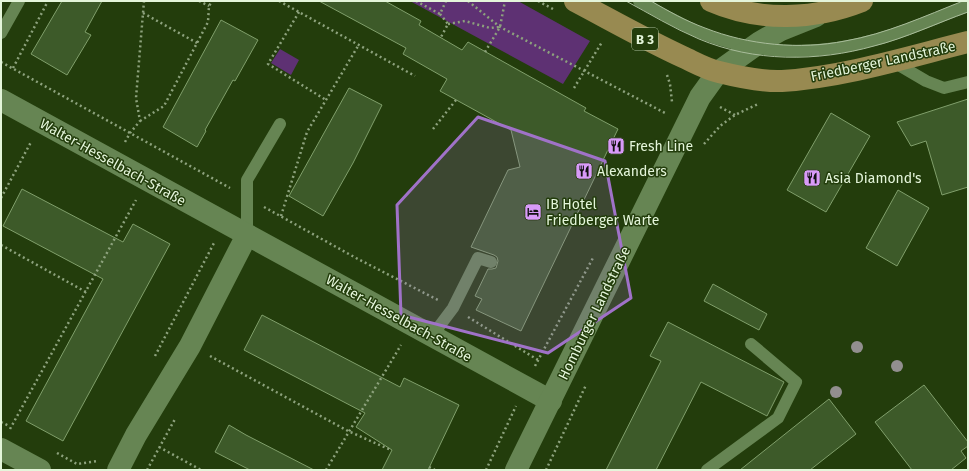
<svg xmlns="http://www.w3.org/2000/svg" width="969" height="471" font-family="'Fira Sans',sans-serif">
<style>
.green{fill:#5e3173}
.building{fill:#3d5a29;stroke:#809f6b}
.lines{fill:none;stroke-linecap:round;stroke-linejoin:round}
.path{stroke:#8da27d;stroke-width:2.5;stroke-dasharray:2 3;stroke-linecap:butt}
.lane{stroke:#668553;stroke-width:12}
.street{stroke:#668553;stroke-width:22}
.secondary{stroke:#668553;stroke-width:22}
.primary{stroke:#988a51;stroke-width:22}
.tram{stroke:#a9bd9b;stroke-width:1}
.tree{fill:#928f8f}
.marked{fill:#a072c8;fill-opacity:0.2;stroke:#a072c8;stroke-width:3;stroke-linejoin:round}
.labels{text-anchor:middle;stroke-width:3;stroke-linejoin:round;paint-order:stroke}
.shield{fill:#233d0c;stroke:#aabe9c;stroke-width:1}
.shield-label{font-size:13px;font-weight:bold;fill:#e4f5da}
.street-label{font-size:14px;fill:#e4f5da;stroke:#233d0c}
.poi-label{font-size:14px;fill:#e4f5da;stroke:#233d0c;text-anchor:start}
</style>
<rect width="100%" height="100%" fill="#233d0c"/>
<!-- green -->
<path class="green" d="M410 1H518L590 41 563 84Z
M280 49 299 60 291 75 271 63Z"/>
<!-- building -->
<path class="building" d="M62 1H102L85 32 91 35 67 75 31 54Z
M319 1H385L421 21 419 25 462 50 468 42 586 108 584 111 618 129 521 331 476 310 482 299 475 296 488 269H492L496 268 498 261 497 257 494 255 471 247 508 170 520 167 511 130 440 91 447 79 403 54 406 48Z
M221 20 258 40 235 81 233 80 205 130 206 131 197 147 163 127Z
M349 88 382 105 353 163 323 216 289 196Z
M968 99V187L942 195 926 141 911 146 897 122Z
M831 113 870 136 826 212 787 190Z
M22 189 123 242 133 224 170 244 63 441 26 421 103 279 3 226Z
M898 190 929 208 897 266 866 248Z
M713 284 767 314 759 330 704 301Z
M262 315 400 387 404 378 459 405 428 470H382L392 450 356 427 365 413 244 350Z
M668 322 784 382 767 416 701 382 656 470H606L661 361 650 356Z
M924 385 968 442V446L961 451 966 458 951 470H912L875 422Z
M829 399 856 434 810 470H740Z
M229 425 246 435 314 470H250L215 452Z"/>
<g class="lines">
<!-- path -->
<path class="path" d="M199 1 209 6
M279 1 415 76
M416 1 440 14 446 1
M468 1 500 27 667 114
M538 1 553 9
M299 12 268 64 326 100
M143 13 197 43
M440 14 448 24 441 37
M448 24 465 21 490 28 500 27
M485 52 500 27 505 1
M1 62 230 188
M13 68 48 1
M667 75 670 84 672 102
M574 88 602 42
M720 107 735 115
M140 121 164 106 208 22 209 6 212 1
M433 129 456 100
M125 142 130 133 140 121 136 98 144 1
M704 144 720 126 735 115 758 104
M1 198 31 142
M264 207 356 258 438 300
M281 216 307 132 358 46
M1 245 86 292
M468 317 538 360
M155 356 214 243
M210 356 348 431 391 450
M535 366 594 256
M1 422 9 426
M10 429 136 200
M159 447 201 470
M57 453 77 464 97 461
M429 467 435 470
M147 470 175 419
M326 470 401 345
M486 470 516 406
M546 470 586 385"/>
<!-- lane -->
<path class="lane" d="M639 1C659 12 679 24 701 33 756 55 817 56 874 40 906 32 937 17 968 6
M1 33 19 1
M892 61 926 81 944 88 968 82
M247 235V180L280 124
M432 336 453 308 478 258 491 262
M707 470 778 418 796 382 751 344"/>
<!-- street -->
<path class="street" d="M1 100 551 401
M1 449 40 470
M118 470 136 435 190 346 247 235"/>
<!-- secondary -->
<path class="secondary" d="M516 470 700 97 718 72 760 42 781 30 816 16"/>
<!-- primary -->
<path class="primary" d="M575 1C611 20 646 40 683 57 694 62 706 69 719 72 739 77 761 82 782 81 844 77 908 57 968 42
M711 1C759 22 814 20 862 1"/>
<!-- tram -->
<path class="tram" d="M626 1C650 14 673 28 699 39 754 62 817 62 874 46 906 38 937 23 968 12
M651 1C668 11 686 21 705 28 748 45 800 50 845 41 886 34 925 16 963 1"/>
</g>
<!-- trees -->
<g class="tree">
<circle cx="857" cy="347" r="6"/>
<circle cx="897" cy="366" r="6"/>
<circle cx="836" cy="392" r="6"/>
</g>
<!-- marked area -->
<path class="marked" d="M478 117 605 161 631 298 548 353 401 315 397 205Z"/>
<!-- icons -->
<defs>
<symbol id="restaurant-square" viewBox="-11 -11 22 22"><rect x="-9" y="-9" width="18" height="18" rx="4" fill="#d89af8" stroke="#233d0c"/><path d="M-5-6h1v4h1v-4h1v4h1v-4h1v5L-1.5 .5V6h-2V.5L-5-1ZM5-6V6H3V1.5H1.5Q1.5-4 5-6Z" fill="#111"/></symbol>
<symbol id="hotel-square" viewBox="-11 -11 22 22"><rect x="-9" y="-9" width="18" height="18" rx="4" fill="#d89af8" stroke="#233d0c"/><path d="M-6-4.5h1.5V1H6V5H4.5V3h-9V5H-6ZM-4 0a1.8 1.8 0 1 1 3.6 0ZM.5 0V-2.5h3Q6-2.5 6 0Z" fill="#111"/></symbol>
</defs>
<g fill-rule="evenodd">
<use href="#restaurant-square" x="606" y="136" width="20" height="20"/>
<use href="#restaurant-square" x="574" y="161" width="20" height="20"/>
<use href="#restaurant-square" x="802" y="168" width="20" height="20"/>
<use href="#hotel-square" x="523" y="202" width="20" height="20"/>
</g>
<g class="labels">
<!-- shield labels -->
<rect class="shield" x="632" y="28" width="26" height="22" rx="3"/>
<g class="shield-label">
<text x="645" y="44">B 3</text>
</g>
<!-- street labels -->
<g class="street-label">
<text transform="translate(883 61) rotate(-12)" y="5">Friedberger Landstraße</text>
<text transform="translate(113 162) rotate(29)" y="5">Walter-Hesselbach-Straße</text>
<text transform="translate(594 313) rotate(-64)" y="5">Homburger Landstraße</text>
<text transform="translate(399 318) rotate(29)" y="5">Walter-Hesselbach-Straße</text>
</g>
<!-- poi labels -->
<g class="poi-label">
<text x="629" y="151">Fresh Line</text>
<text x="597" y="176">Alexanders</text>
<text x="825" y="183">Asia Diamond's</text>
<text x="546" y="209">IB Hotel<tspan x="546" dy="16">Friedberger Warte</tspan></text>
</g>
</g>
<!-- border -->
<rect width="969" height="471" fill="none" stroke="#e4f5da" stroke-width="4"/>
</svg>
